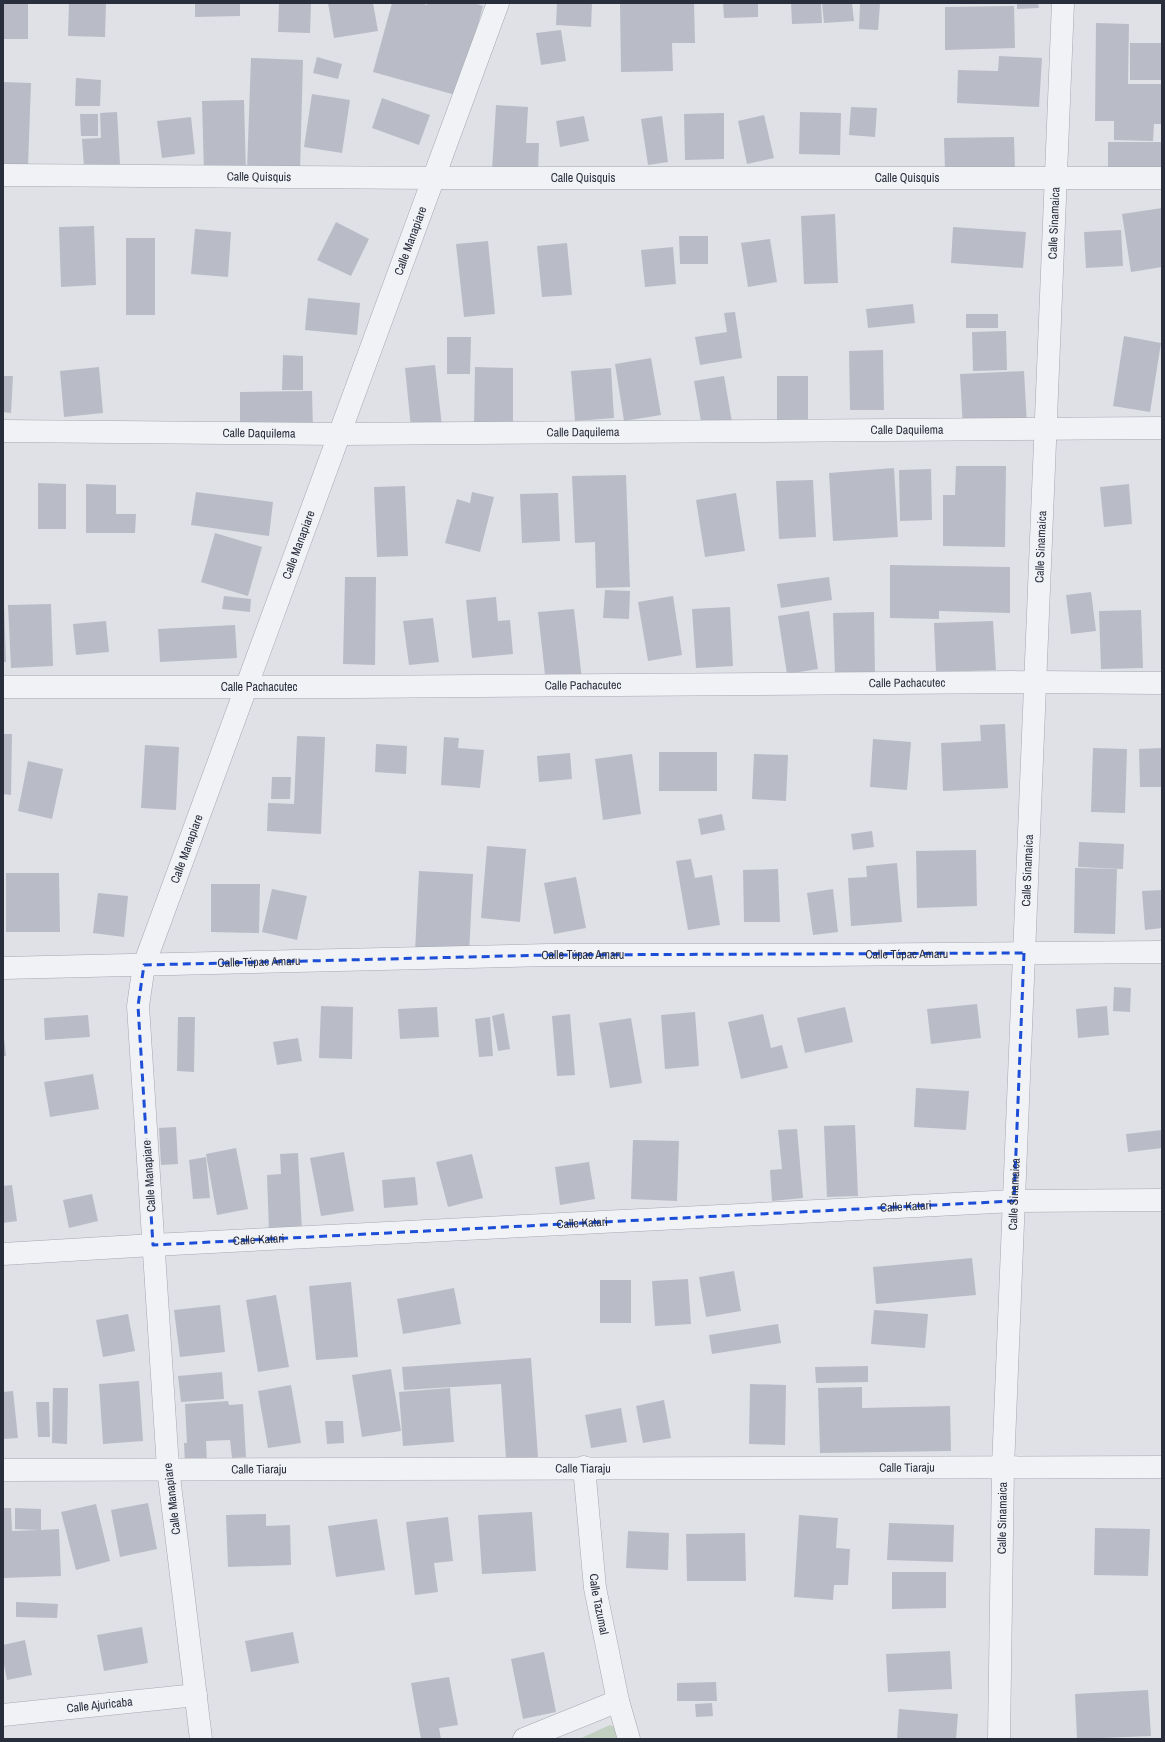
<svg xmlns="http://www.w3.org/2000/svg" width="1165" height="1742" font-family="'Archivo Narrow',sans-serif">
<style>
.green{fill:#c2d0c1}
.building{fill:#b9bcc6}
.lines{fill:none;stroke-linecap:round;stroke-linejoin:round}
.minor-casing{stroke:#a5a8b1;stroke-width:23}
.minor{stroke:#f1f2f6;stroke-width:22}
.marked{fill:none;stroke:#1d4ed8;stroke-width:3;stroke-dasharray:8 5;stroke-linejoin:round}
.labels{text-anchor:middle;stroke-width:4;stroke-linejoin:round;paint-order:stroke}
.street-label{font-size:12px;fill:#292e3d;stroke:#eef0f5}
</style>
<rect width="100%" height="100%" fill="#dfe1e7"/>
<!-- green -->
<path class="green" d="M610 1725 615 1727 617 1739H579Z"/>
<!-- building -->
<path class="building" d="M3 3H28V39H3Z
M69 3H106L105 37 68 36Z
M195 3H240V16L195 17Z
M279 3H311L310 33 278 32Z
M328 3H373L378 31 334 38Z
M392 3H421L427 5V3H474L483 6 459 96 373 72Z
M557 3H592L591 27 556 25Z
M620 3H694L695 43H672L673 71 621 72Z
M723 3H758V17L724 18Z
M791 3H821L822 23 792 24Z
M822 3H852L854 21 824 23Z
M860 3 880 4 878 30 859 29Z
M1017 3H1038L1039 8 1017 9Z
M1014 6 1015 48 945 50V7Z
M1096 23 1129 24 1128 84H1162V124H1154L1153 141 1114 140V121H1095Z
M561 30 566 61 541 65 536 33Z
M1130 43H1162V80H1130Z
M999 56 1042 58 1039 107 957 103 958 70 998 71Z
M317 57 342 64 338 79 313 73Z
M251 58 303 60 300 172 247 170Z
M76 78 101 80 100 106H75Z
M3 82 31 83 28 167 3 166Z
M312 94 350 100 342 153 304 147Z
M382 98 430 115 419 145 372 128Z
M244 100 246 173 204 174 202 101Z
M496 105 528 107 526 143H539L538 173 492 170Z
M851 107 877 108 875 137 849 135Z
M117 112 120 164 84 167 82 139 101 138 100 113Z
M800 112 841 113 840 155 799 154Z
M724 113V159L685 160 684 114Z
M80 114H98V136H81Z
M764 115 774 158 747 164 738 121Z
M584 116 589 141 560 147 556 121Z
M662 116 668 162 648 165 641 119Z
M191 117 195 154 162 158 157 121Z
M1014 137 1015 170H945L944 138Z
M1108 142H1162V176L1108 175Z
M1162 208V267L1131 272 1122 214Z
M835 214 838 283 804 284 801 216Z
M336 222 369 239 351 276 317 260Z
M94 226 96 285 61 287 59 227Z
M953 227 1026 232 1023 268 951 263Z
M195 229 231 232 228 277 191 274Z
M1121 230 1123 266 1086 268 1084 232Z
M679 236H708V264H680Z
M126 238H155V315H126Z
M770 239 777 282 748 287 741 243Z
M488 241 495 314 464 317 456 244Z
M567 243 572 295 542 297 537 246Z
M673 247 676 284 645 287 641 250Z
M308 298 360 303 357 335 305 330Z
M913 304 915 323 868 328 866 309Z
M735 312 742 358 700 365 695 337 727 332 724 313Z
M966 314H998V328H966Z
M1006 331 1007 370 973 371 972 332Z
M1124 336 1161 343 1150 412 1113 406Z
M447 337H471L470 374H447Z
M883 350 884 410H850L849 351Z
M283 355 303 356V390H282Z
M651 358 661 415 624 421 615 364Z
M435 365 443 435 412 438 405 368Z
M99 367 103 413 64 417 60 371Z
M475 367 513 368V428L474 427Z
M611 368 614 418 575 421 571 371Z
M1024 371 1027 425 963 428 960 374Z
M3 376H13L11 413 3 412Z
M724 376 734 434 704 439 694 381Z
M777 376H808V422H777Z
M312 391 313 431 240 432V392Z
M956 466H1006L1005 547 943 546V495H955Z
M894 468 898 537 833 541 829 473Z
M931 469 932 520 900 521 899 470Z
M626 475 630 587 596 588 595 542 575 543 572 476Z
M813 480 816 537 779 539 776 481Z
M38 483 66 484V529H38Z
M86 484 116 485V514H136L135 533H86Z
M1129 484 1132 524 1104 527 1100 487Z
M405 486 408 556 377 557 374 487Z
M196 492 273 502 269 536 191 525Z
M472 492 494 497 480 552 445 543 457 499 470 503Z
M558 493 560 541 522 543 520 494Z
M736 493 745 551 705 557 696 500Z
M215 533 262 547 248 596 201 582Z
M890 565 1010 567V613L939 611V619L890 618Z
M345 577H376L375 665 343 664Z
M829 577 832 600 781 608 777 584Z
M605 590 630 591 629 619 603 618Z
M1091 592 1096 631 1071 634 1066 595Z
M224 596 251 599 250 612 222 609Z
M673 596 682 655 648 661 638 602Z
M496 597 498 621 510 620 513 654 472 658 466 600Z
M3 603H4L6 662H3Z
M51 604 53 666 11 668 8 605Z
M730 607 733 666 696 668 692 609Z
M574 609 582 680 546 684 538 612Z
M1141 610 1143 668 1101 669 1099 611Z
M809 611 818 669 787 674 778 616Z
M874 612 875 676 835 677 833 613Z
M433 618 439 662 409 665 403 621Z
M106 621 109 652 76 655 73 624Z
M993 621 996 670 936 672 934 623Z
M235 625 237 658 160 662 158 629Z
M1005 724 1008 788 943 791 941 743 981 741 980 725Z
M3 734H12L11 795 3 794Z
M297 736 325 737 321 834 267 831 268 803 294 804Z
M444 737 459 738 458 748 484 750 480 788 441 785Z
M873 739 911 742 907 790 870 787Z
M376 744 407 746 406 774 375 772Z
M145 745 179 747 176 810 141 808Z
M1093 748 1127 749 1125 813 1091 812Z
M1162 748V787H1140L1139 749Z
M659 752H717V791H659Z
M570 753 572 779 539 782 537 756Z
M632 754 641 814 603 820 595 759Z
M754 754 788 755 786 801 752 799Z
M28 761 63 769 52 819 18 811Z
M272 777H291L290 799H271Z
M722 814 725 830 701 835 698 819Z
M872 831 874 847 853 850 851 834Z
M1079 842 1124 844 1123 869 1078 867Z
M487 846 526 849 520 922 481 918Z
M976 850 977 906 917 908 916 851Z
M691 859 695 878 712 875 720 925 688 930 676 861Z
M897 863 902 922 851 926 848 878 867 877 866 866Z
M1075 868 1117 869 1115 934 1074 933Z
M778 869 780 922H744L743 870Z
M419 871 473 874 469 955 415 952Z
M6 873H59L60 932H6Z
M576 877 586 928 554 934 544 883Z
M211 884H260L259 933 211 932Z
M272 889 307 896 297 940 262 932Z
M833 889 838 932 813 935 807 893Z
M1162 890V928L1145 930 1142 891Z
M98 893 128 896 124 937 93 933Z
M1114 987 1131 988 1130 1012 1113 1011Z
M977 1004 981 1038 931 1044 927 1009Z
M321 1006 353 1007 352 1059 319 1058Z
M1107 1006 1109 1035 1078 1038 1076 1009Z
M437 1007 439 1037 400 1039 398 1009Z
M845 1007 853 1042 805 1053 797 1018Z
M695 1012 699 1066 665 1069 661 1015Z
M504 1013 510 1049 498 1051 492 1016Z
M570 1014 575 1075 557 1076 552 1016Z
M763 1014 771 1048 782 1045 788 1068 741 1079 728 1022Z
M88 1015 90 1037 45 1040 44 1018Z
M178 1017H195L194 1072 177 1071Z
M490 1017 493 1056 479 1057 475 1019Z
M631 1018 642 1083 610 1088 599 1023Z
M3 1028 6 1056H3Z
M298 1038 302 1061 277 1065 273 1042Z
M93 1074 99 1109 50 1117 44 1082Z
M916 1088 969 1091 966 1130 914 1127Z
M855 1125 858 1196 827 1197 824 1126Z
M176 1127 178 1164 161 1165 159 1128Z
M797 1129 803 1198 772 1201 770 1170 782 1169 778 1130Z
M1162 1130V1148L1128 1152 1126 1134Z
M633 1140 679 1141 677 1201 631 1199Z
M236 1148 248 1209 217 1215 206 1154Z
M344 1152 354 1211 321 1216 310 1158Z
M298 1153 302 1231 269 1232 267 1175 281 1174 280 1154Z
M472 1154 483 1198 448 1207 436 1162Z
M206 1157 210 1198 193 1199 189 1160Z
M589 1162 595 1199 560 1205 555 1167Z
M415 1177 418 1205 384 1208 382 1180Z
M12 1185 17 1221 3 1223V1186Z
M92 1194 98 1221 69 1228 63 1200Z
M972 1258 976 1295 876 1304 873 1267Z
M734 1271 741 1311 706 1317 699 1277Z
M688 1279 691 1324 655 1326 652 1281Z
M600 1280H631V1323H600Z
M351 1282 358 1357 316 1360 309 1286Z
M454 1288 461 1324 403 1334 397 1299Z
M276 1295 289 1367 258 1372 246 1300Z
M220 1305 225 1352 180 1357 174 1310Z
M874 1310 928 1314 925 1348 871 1344Z
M128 1314 135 1351 103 1357 96 1320Z
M778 1324 781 1343 712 1354 709 1335Z
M531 1358 538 1457 506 1459 501 1384 404 1390 402 1367Z
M868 1366V1382L816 1383 815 1367Z
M391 1369 401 1431 362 1437 352 1375Z
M222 1372 224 1399 181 1402 178 1376Z
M139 1381 143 1441 103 1444 99 1384Z
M750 1384 786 1385 785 1445 749 1444Z
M291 1385 301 1443 268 1448 258 1391Z
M862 1387V1408L950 1406 951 1451 820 1453 818 1388Z
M53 1388H68L67 1444 52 1443Z
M450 1388 454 1442 403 1446 399 1392Z
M13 1391 18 1438 3 1439V1392Z
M664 1400 671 1438 643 1443 636 1406Z
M228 1401 229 1405 243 1404 246 1457 232 1458 230 1440 206 1441 207 1464H185L184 1443H187L185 1404Z
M36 1402H49L50 1437H38Z
M621 1408 627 1442 591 1448 585 1415Z
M325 1421H343L344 1443 327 1444Z
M148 1503 157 1549 120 1557 111 1510Z
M96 1504 110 1561 76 1570 61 1512Z
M3 1508H11L12 1531 39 1530 15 1529V1508L41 1509V1530L59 1529 61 1576 3 1578Z
M532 1512 536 1571 482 1574 478 1515Z
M266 1514V1526L290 1525 291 1565 228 1567 226 1515Z
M799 1515 838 1518 836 1548 850 1549 848 1585H834L833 1600 794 1597Z
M448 1517 453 1561 434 1563 438 1592 415 1595 406 1522Z
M377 1519 385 1570 336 1577 328 1526Z
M889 1523 954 1525 953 1562 887 1560Z
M1095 1528 1150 1529 1148 1576 1094 1575Z
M628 1531 669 1533 668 1570 626 1568Z
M745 1533 746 1581H687L686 1534Z
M892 1572H946V1608L892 1609Z
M16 1602 58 1604 57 1618 16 1617Z
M142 1627 148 1663 104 1671 97 1635Z
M293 1632 299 1663 251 1672 245 1641Z
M25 1640 32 1675 7 1680 3 1659V1645Z
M950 1651 952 1689 888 1692 886 1654Z
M544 1652 556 1712 523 1719 511 1659Z
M449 1677 458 1725 439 1728 441 1739H421L411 1683Z
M716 1682 717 1701H677V1683Z
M1148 1690 1151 1736 1077 1739 1075 1694Z
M712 1703 713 1716 696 1717 695 1704Z
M899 1709 958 1714 956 1739H897Z"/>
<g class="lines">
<defs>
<g id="minor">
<path id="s1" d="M3 175 434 178H1162"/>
<path id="s2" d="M3 431 340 434 1162 428"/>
<path id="s3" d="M3 687H351L1035 682 1162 683"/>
<path id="s4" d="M3 968 548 955H820L1162 952"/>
<path id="s5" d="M3 1254 153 1245 1014 1201 1162 1200"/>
<path id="s6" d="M584 1467 595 1588 618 1701 629 1739"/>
<path id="s7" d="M3 1470 1162 1467"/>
<path id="s8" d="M3 1715 196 1695"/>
<path id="s9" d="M201 1739 168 1468 138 1006 144 965 498 3"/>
<path d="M524 1739 618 1701"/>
<path id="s10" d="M999 1739 1003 1467 1063 3"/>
</g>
</defs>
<!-- minor casing -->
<use href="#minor" class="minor-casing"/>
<!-- minor -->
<use href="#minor" class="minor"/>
</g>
<!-- marked area -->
<path class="marked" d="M1024 953 1014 1201 153 1245 138 1006 144 965 548 955Z"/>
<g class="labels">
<!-- street labels -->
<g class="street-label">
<text dy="4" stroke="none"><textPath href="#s1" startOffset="256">Calle Quisquis</textPath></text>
<text dy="4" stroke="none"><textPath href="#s1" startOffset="580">Calle Quisquis</textPath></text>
<text dy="4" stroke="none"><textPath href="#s1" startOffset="904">Calle Quisquis</textPath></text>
<text dy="4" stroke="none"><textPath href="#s10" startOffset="1517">Calle Sinamaica</textPath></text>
<text dy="4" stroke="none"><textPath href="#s9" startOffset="1549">Calle Manapiare</textPath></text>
<text dy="4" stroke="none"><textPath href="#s2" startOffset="904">Calle Daquilema</textPath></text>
<text dy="4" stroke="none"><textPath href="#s2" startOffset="580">Calle Daquilema</textPath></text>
<text dy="4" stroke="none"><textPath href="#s2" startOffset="256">Calle Daquilema</textPath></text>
<text dy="4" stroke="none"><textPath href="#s9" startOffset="1225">Calle Manapiare</textPath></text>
<text dy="4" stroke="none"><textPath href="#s10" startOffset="1193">Calle Sinamaica</textPath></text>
<text dy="4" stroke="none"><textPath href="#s3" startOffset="904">Calle Pachacutec</textPath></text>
<text dy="4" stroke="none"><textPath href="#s3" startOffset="580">Calle Pachacutec</textPath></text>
<text dy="4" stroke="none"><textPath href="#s3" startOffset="256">Calle Pachacutec</textPath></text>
<text dy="4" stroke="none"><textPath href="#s9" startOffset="901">Calle Manapiare</textPath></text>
<text dy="4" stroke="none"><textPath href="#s10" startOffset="869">Calle Sinamaica</textPath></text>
<text dy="4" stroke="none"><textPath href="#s4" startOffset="904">Calle Túpac Amaru</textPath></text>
<text dy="4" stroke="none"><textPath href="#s4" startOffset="580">Calle Túpac Amaru</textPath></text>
<text dy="4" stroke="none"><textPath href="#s4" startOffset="256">Calle Túpac Amaru</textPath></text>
<text transform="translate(149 1176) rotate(-94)" y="4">Calle Manapiare</text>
<text dy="4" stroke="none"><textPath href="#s10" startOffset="545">Calle Sinamaica</textPath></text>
<text dy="4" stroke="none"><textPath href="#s5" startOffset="904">Calle Katari</textPath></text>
<text dy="4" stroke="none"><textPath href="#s5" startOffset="580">Calle Katari</textPath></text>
<text dy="4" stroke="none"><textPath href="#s5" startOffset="256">Calle Katari</textPath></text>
<text dy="4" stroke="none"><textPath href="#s7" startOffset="580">Calle Tiaraju</textPath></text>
<text dy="4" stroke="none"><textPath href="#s7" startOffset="904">Calle Tiaraju</textPath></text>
<text dy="4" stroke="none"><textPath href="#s7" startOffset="256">Calle Tiaraju</textPath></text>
<text transform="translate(172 1499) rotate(-97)" y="4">Calle Manapiare</text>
<text dy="4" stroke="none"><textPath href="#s10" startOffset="221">Calle Sinamaica</textPath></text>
<text dy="4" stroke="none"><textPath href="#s6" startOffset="138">Calle Tazumal</textPath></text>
<text dy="4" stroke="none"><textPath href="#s8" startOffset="97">Calle Ajuricaba</textPath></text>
</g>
</g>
<!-- border -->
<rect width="1165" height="1742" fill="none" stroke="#292e3d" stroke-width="8"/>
</svg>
